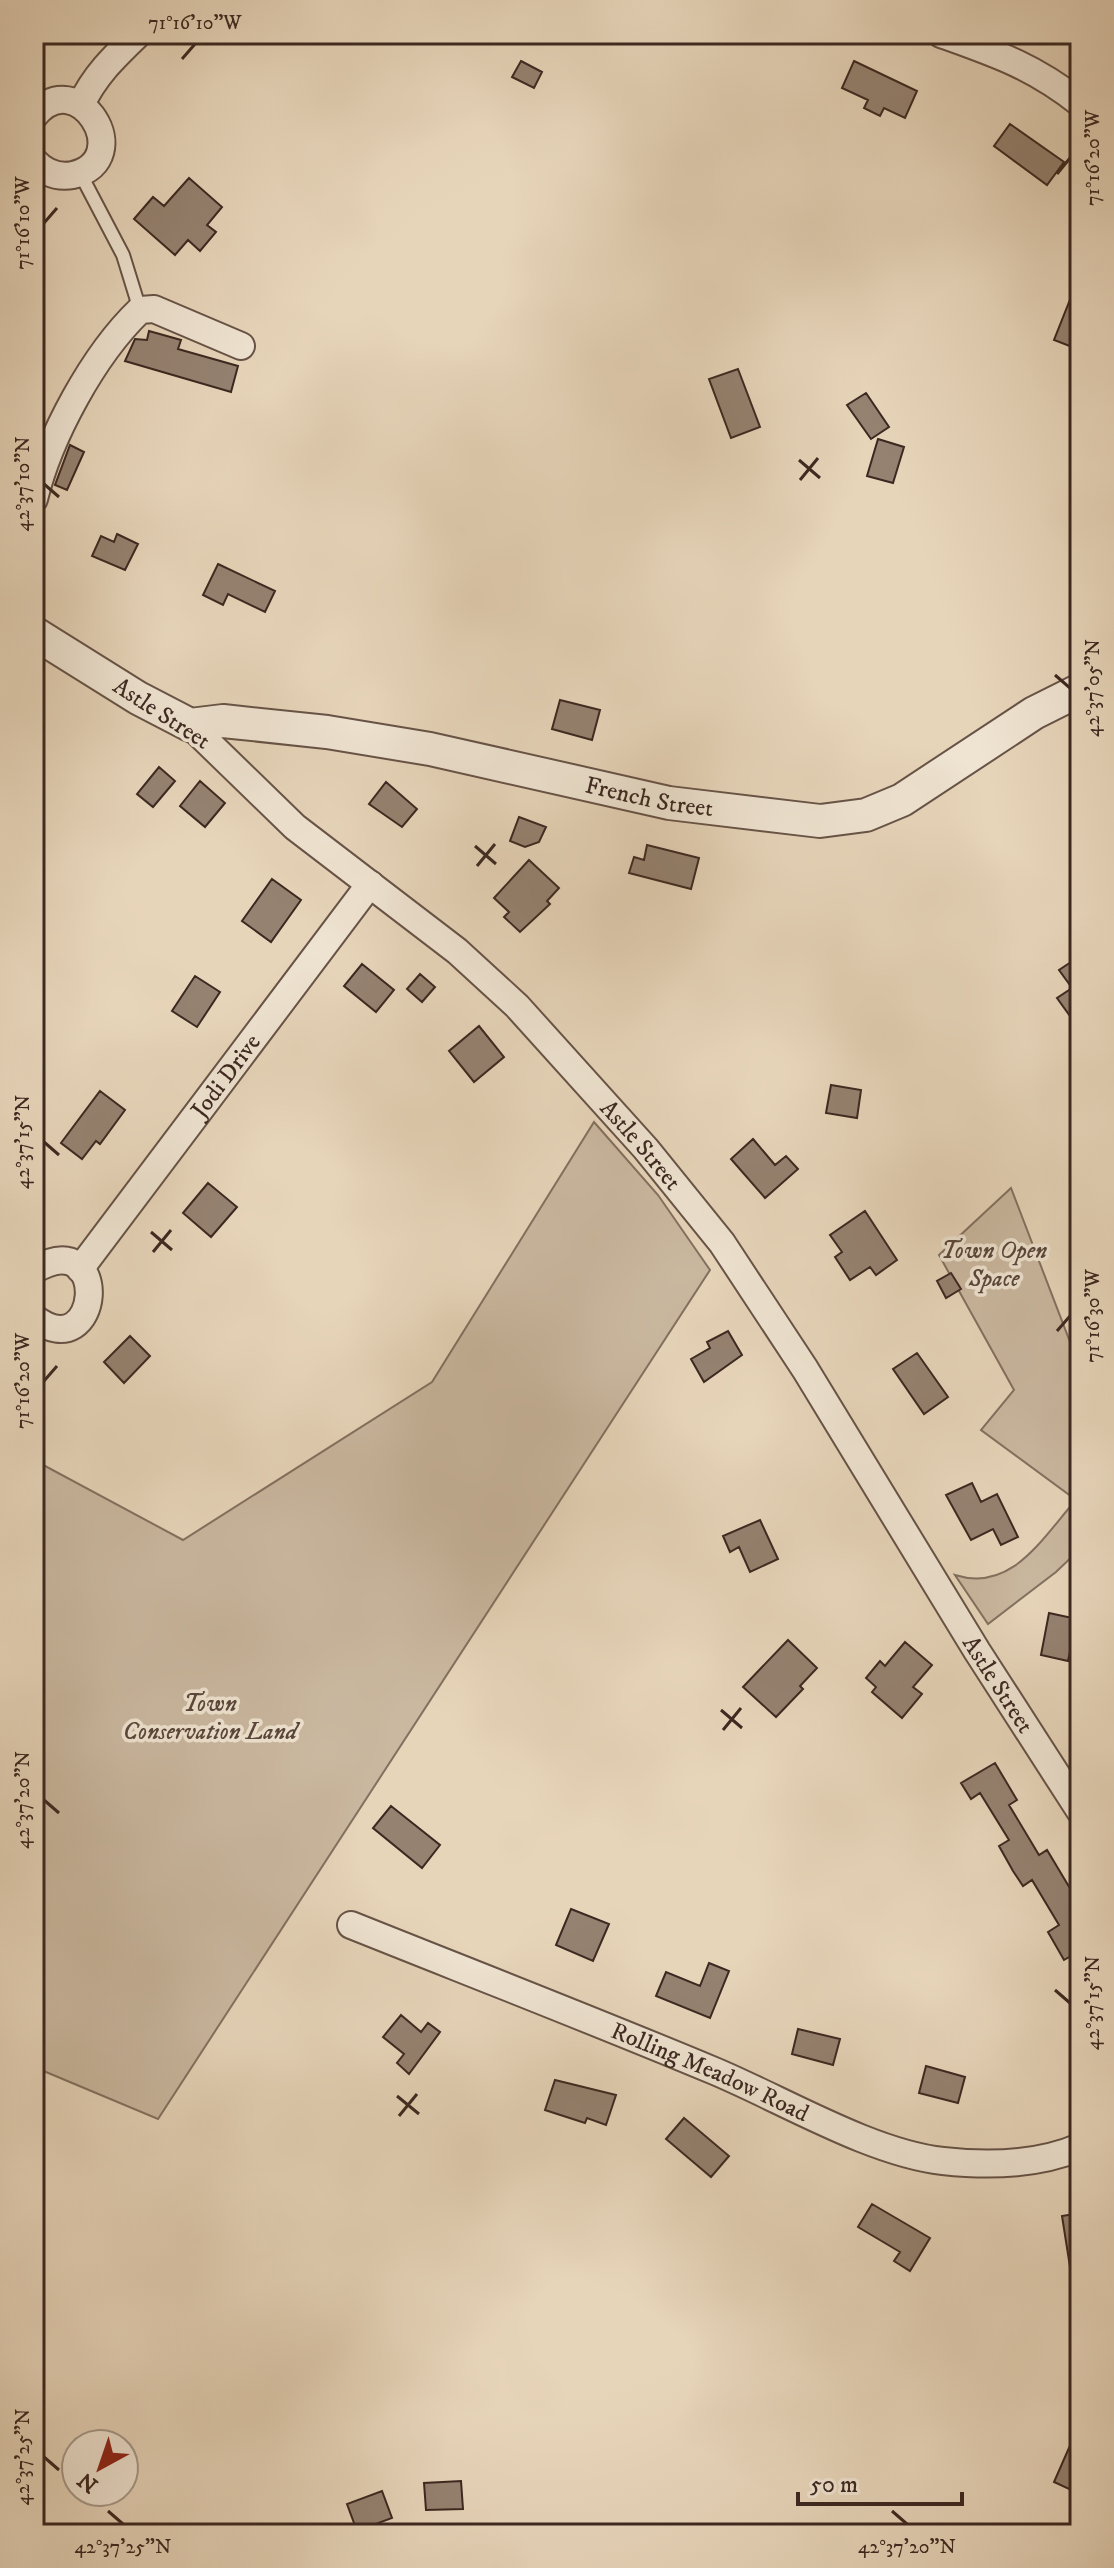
<svg xmlns="http://www.w3.org/2000/svg" width="1114" height="2568" font-family="'IM FELL DW Pica',serif">
<style>
.green{fill:#cab8a0;stroke:#837060;stroke-width:2}
.building{fill:#958271;stroke:#3c2821;stroke-width:2}
.lines{fill:none;stroke-linecap:round;stroke-linejoin:round}
.service-casing{stroke:#675347;stroke-width:16}
.minor-casing{stroke:#675347;stroke-width:30}
.tertiary-casing{stroke:#675347;stroke-width:36}
.service{stroke:#efe4d2;stroke-width:12}
.minor{stroke:#efe4d2;stroke-width:26}
.tertiary{stroke:#efe4d2;stroke-width:32}
.ticks{fill:none;stroke:#3c2821;stroke-width:3}
.labels{text-anchor:middle;stroke-width:7;stroke-linejoin:round;paint-order:stroke}
.street-label{font-size:24px;fill:#3c2821;stroke:#efe4d2}
.park-label{font-size:24px;font-style:italic;fill:#58453a;stroke:#efe4d2}
.neatline{fill:none;stroke:#3c2821;stroke-width:3}
.ticks-label{font-size:20px;text-anchor:middle;fill:#3c2821}
</style>
<rect width="100%" height="100%" fill="#e7d5ba"/>
<filter id="stains"><feTurbulence type="fractalNoise" baseFrequency=".0025" numOctaves="4"/><feColorMatrix values="0 0 0 0 .2 0 0 0 0 .09 0 0 0 0 .02 0 0 0 .5 -.17"/></filter>
<radialGradient id="worn" r=".72"><stop offset=".6" stop-color="#630" stop-opacity="0"/><stop offset="1" stop-color="#630" stop-opacity=".3"/></radialGradient>
<!-- green -->
<path class="green" d="M594 1122 658 1195 710 1270 158 2119 34 2067V1460L183 1540 432 1382Z
M1011 1188 1080 1368V1549L1056 1572 988 1624 955 1575C1012 1593 1042 1538 1076 1500L981 1430 1014 1390 939 1255Z"/>
<!-- building -->
<path class="building" d="M521 61 542 72 534 88 512 77Z
M854 61 917 91 905 118 884 108 880 116 864 108 868 100 842 88Z
M1010 124 1064 162 1047 185 994 146Z
M189 178 222 207 207 225 216 232 200 251 188 240 175 255 134 219 153 197 164 206Z
M1079 277H1080V350L1054 340Z
M149 331 181 340 178 349 238 366 231 392 125 361 135 339 147 340Z
M738 369 760 427 731 438 709 379Z
M866 393 889 427 871 439 847 405Z
M878 439 904 447 893 483 867 476Z
M70 445 84 452 67 490 55 485Z
M117 534 138 544 125 570 92 556 101 536 114 542Z
M218 564 275 591 265 612 228 594 223 605 203 595Z
M560 700 600 710 592 740 552 729Z
M159 767 175 781 153 807 137 794Z
M200 781 225 803 205 827 180 806Z
M386 782 417 809 402 827 369 804Z
M519 817 546 827 539 842 525 847 510 841Z
M647 845 699 858 691 889 629 873 634 857 644 860Z
M529 860 559 888 547 901 550 904 520 932 504 917 509 912 494 898Z
M272 879 301 900 271 942 242 921Z
M1080 956V1030L1057 998 1072 988 1059 970Z
M362 964 394 990 376 1012 344 986Z
M420 974 435 987 422 1002 407 989Z
M195 976 220 992 197 1027 172 1011Z
M479 1026 504 1057 474 1082 449 1051Z
M831 1085 861 1090 857 1118 826 1113Z
M100 1091 125 1110 100 1144 96 1141 82 1159 61 1143Z
M753 1139 775 1165 786 1156 798 1169 765 1198 731 1159Z
M208 1183 237 1207 211 1237 183 1213Z
M865 1211 897 1260 876 1275 870 1267 850 1280 835 1257 842 1252 830 1235Z
M951 1273 961 1289 946 1298 937 1281Z
M728 1331 742 1355 704 1382 691 1359 710 1348 707 1342Z
M130 1336 150 1356 124 1383 104 1362Z
M917 1353 948 1397 924 1414 893 1369Z
M972 1483 981 1502 997 1494 1018 1537 1001 1545 993 1529 971 1540 946 1495Z
M760 1520 778 1559 750 1572 739 1547 730 1552 723 1536Z
M1049 1613 1077 1619 1068 1661 1041 1655Z
M788 1640 817 1668 800 1686 803 1689 776 1717 743 1687Z
M905 1642 932 1665 913 1687 922 1694 902 1718 872 1692 876 1687 866 1678 880 1661 885 1666Z
M995 1763 1017 1800 1009 1805 1039 1855 1047 1850 1080 1905V1951L1064 1960 1048 1932 1059 1925 1032 1880 1023 1886 1013 1871 999 1846 1009 1840 980 1793 971 1799 961 1783Z
M391 1806 440 1845 422 1868 373 1828Z
M571 1909 609 1924 593 1961 556 1945Z
M709 1963 729 1971 710 2018 656 1996 666 1972 700 1986Z
M401 2015 421 2032 428 2023 440 2032 409 2074 397 2063 404 2054 383 2037Z
M798 2029 840 2039 833 2065 792 2054Z
M926 2066 965 2077 958 2103 919 2093Z
M555 2080 616 2095 606 2125 587 2118 585 2123 545 2110Z
M684 2118 729 2156 711 2177 666 2139Z
M872 2204 930 2238 910 2271 894 2261 900 2252 858 2227Z
M1080 2213V2266L1070 2267 1062 2216Z
M1079 2425H1080V2494L1054 2482Z
M461 2481 463 2509 426 2510 424 2483Z
M382 2491 392 2518 357 2531 347 2504Z"/>
<g class="lines">
<defs>
<path id="service" d="M80 173 123 255 140 310"/>
<g id="minor">
<path d="M941 34C997 54 1033 66 1080 103"/>
<path d="M81 105C94 76 115 56 138 34"/>
<path d="M34 116C77 62 138 159 73 175 57 178 44 172 34 161"/>
<path d="M34 499C49 437 93 355 140 310L154 309 241 346"/>
<path id="s1" d="M190 725 295 827 457 951 517 1006 646 1149 722 1243 805 1369 977 1651 1080 1811"/>
<path id="s2" d="M80 1269 370 884"/>
<path d="M34 1270C113 1223 101 1369 34 1318"/>
<path id="s3" d="M351 1925C471 1973 592 2020 712 2070 780 2098 870 2153 943 2161 988 2166 1038 2165 1080 2147"/>
</g>
<g id="tertiary">
<path id="s4" d="M34 633 138 698 190 725 223 721 327 732 430 749 669 803 820 821 866 815 902 800 1034 713 1080 690"/>
</g>
</defs>
<!-- service casing -->
<use href="#service" class="service-casing"/>
<!-- minor casing -->
<use href="#minor" class="minor-casing"/>
<!-- tertiary casing -->
<use href="#tertiary" class="tertiary-casing"/>
<!-- service -->
<use href="#service" class="service"/>
<!-- minor -->
<use href="#minor" class="minor"/>
<!-- tertiary -->
<use href="#tertiary" class="tertiary"/>
</g>
<!-- ticks -->
<path class="ticks" d="M182 59 195 44M1057 174 1070 158M44 223 57 208M799 460 820 478M800 480 818 458M44 484 59 497M1055 675 1070 688M475 846 496 864M477 866 495 844M44 1142 59 1155M151 1232 172 1250M153 1252 171 1230M1057 1331 1070 1316M44 1381 57 1366M721 1710 742 1728M723 1730 741 1708M44 1800 59 1813M1055 1990 1070 2003M397 2096 419 2114M399 2116 417 2094M44 2457 59 2470M108 2511 123 2524M892 2511 907 2524"/>
<g class="labels">
<!-- street labels -->
<g class="street-label">
<text transform="translate(162 713) rotate(33)" y="8">Astle Street</text>
<text dy="8" stroke="none"><textPath href="#s4" startOffset="648">French Street</textPath></text>
<text dy="8" stroke="none"><textPath href="#s2" startOffset="242">Jodi Drive</textPath></text>
<text dy="8" stroke="none"><textPath href="#s1" startOffset="618">Astle Street</textPath></text>
<text dy="8" stroke="none"><textPath href="#s1" startOffset="1266">Astle Street</textPath></text>
<text dy="8" stroke="none"><textPath href="#s3" startOffset="388">Rolling Meadow Road</textPath></text>
</g>
<!-- park labels -->
<g class="park-label">
<text x="994" y="1258">Town Open<tspan x="994" dy="28">Space</tspan></text>
<text x="210" y="1711">Town<tspan x="210" dy="28">Conservation Land</tspan></text>
</g>
</g>
<!-- margin -->
<rect width="1114" height="2568" fill="none" stroke="#e7d5ba" stroke-width="88"/>
<!-- north arrow -->
<g transform="translate(100 2468) rotate(220)"><circle r="38" fill="#efe4d2" stroke="#a7998b" stroke-width="2"/>
<path d="M0-6L14 30L0 20L-14 30Z" fill="#8f2418"/>
<text y="-12" font-size="22" font-weight="bold" text-anchor="middle" fill="#3c2821">N</text>
</g>
<!-- scale -->
<path d="M798 2492v12h164v-12" fill="none" stroke="#3c2821" stroke-width="4"/>
<text x="810" y="2492" font-size="24" fill="#3c2821" stroke="#efe4d2" stroke-width="6" paint-order="stroke">50 m</text>
<rect x="44" y="44" width="1026" height="2480" class="neatline"/>
<g class="ticks-label">
<text x="195" y="29">71°16'10"W</text>
<text transform="translate(1092 158) rotate(-90)" y="7">71°16'20"W</text>
<text transform="translate(22 223) rotate(-90)" y="7">71°16'10"W</text>
<text transform="translate(22 484) rotate(-90)" y="7">42°37'10"N</text>
<text transform="translate(1092 688) rotate(-90)" y="7">42°37'05"N</text>
<text transform="translate(22 1142) rotate(-90)" y="7">42°37'15"N</text>
<text transform="translate(1092 1316) rotate(-90)" y="7">71°16'30"W</text>
<text transform="translate(22 1381) rotate(-90)" y="7">71°16'20"W</text>
<text transform="translate(22 1800) rotate(-90)" y="7">42°37'20"N</text>
<text transform="translate(1092 2003) rotate(-90)" y="7">42°37'15"N</text>
<text transform="translate(22 2457) rotate(-90)" y="7">42°37'25"N</text>
<text x="123" y="2553">42°37'25"N</text>
<text x="907" y="2553">42°37'20"N</text>
</g>
<rect width="100%" height="100%" filter="url(#stains)"/>
<rect width="100%" height="100%" fill="url(#worn)"/>
</svg>
